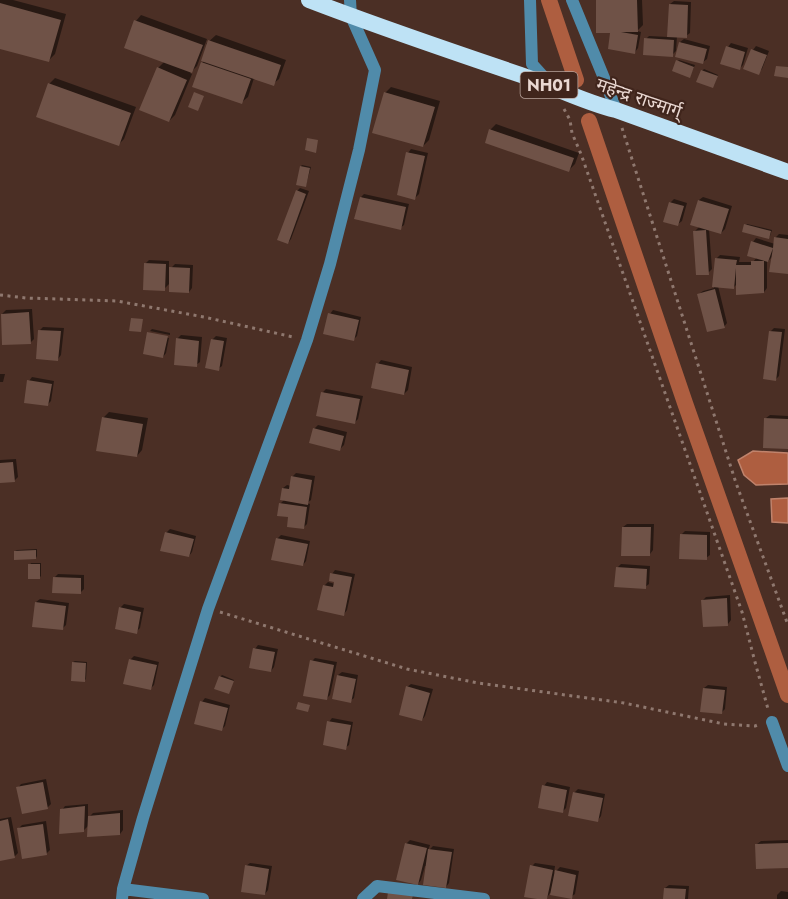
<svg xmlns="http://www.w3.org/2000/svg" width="788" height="899" font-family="Jost,'Noto Sans Devanagari',sans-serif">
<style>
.water{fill:#ae5e40;stroke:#c0836c;stroke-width:1.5}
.shadow{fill:#0007}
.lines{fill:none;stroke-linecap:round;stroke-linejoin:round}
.canal{stroke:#ae5e40;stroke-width:16}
.building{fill:#6f5247}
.path{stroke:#8f786f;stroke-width:3;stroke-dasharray:3 4.5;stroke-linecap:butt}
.minor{stroke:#508baa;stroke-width:12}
.trunk{stroke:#bee2f5;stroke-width:16}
.labels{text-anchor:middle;stroke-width:4.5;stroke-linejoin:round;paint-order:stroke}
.shield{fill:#40251c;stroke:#b7a29b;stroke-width:1.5}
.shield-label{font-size:16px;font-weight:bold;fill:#ead8d2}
.street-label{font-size:18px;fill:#ead8d2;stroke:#40251c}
</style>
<rect width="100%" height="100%" fill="#4b2f25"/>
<!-- water -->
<path class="water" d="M753 451 788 453V484L756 485 744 475 738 460Z
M788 498V523L772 522 771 499Z"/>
<!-- shadow -->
<path class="shadow" d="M0 0H13L66 14 55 54 49 60 0 47Z
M597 0H642L643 25 637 31 641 32 638 48 635 52 612 31Z
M674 1 691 2 690 33 686 36H677L676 51 672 55 646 39 649 36 668 37 670 4Z
M141 15 207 39 197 66 190 73 192 74 175 115 169 121 158 68 165 61 136 21Z
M216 35 286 60 279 79 273 84 254 78 248 97 242 102 202 63 205 60 208 45 206 44Z
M684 39 710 46 707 59 703 62 680 42Z
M731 43 748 48 743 65 739 69 728 47Z
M756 46 769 51 762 69 758 73 753 50Z
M679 60 695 65 690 76 678 61Z
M704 69 718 75 714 85 702 71Z
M55 78 136 107 124 139 118 145 49 84Z
M391 87 440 101 429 140 423 146 385 93Z
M496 124 579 153 575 164 569 170 490 130Z
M411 149 428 153 419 194 415 198 408 153Z
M302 165 311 167 306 185 301 166Z
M300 188 309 191 291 239 288 243 297 191Z
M364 194 409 204 404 225 400 228 361 197Z
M703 197 732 206 725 229 721 233 709 229 712 269 708 273 695 231 700 226 699 200Z
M674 199 687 203 682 221 678 224 670 203Z
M747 224 772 230 770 236 769 237 746 225Z
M779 234 788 235V273L773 256 768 261 767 260V288L764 292 738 283 734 287 718 286 727 323 724 327 699 294 703 291 714 288 716 259 720 255 740 257 739 262H753L757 257 753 242 756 238 775 244 776 237Z
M149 260 169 261V270L175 264 193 265 192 288 189 292 170 283 164 289 145 264Z
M32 309 34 339 30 343 2 314 6 310Z
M333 310 361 317 357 336 353 340 330 314Z
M43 327 64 328 61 355 58 359 40 330Z
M774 328 785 329 779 376 776 379 770 332Z
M152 329 170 333V335L150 331Z
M149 332V334L169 338 166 353 163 357 145 353Z
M181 335 202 337 200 362 196 365 177 339Z
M216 336 227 338 222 366 218 369 212 340Z
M381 360 412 367 408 390 404 394 378 364Z
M0 374H5L3 382H0Z
M32 377 54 381 51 401 48 404 29 381Z
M326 389 363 396 358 419 355 422 323 392Z
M109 412 148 418 142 450 137 456 103 418Z
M770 415 788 416V448L766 418Z
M318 425 347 432 344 445 340 449 314 429Z
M16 459 18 477 14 481H0V460Z
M296 473 315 476 311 500 307 503 310 504 307 524 303 528 290 516 280 504 285 499 283 488 287 485 291 486 292 477Z
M627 524H654L653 550 650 554 623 527Z
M170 529 196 536 192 552 189 556 166 533Z
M685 531 710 532V555L706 558 681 535Z
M281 535 310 541 306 561 303 565 277 539Z
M37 549V556L36 558 15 551 17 550Z
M31 563H41V576L40 577 30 565Z
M621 564 650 566 649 584 645 587 617 568Z
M335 570 355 574 347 610 344 614 324 586 328 582 335 584 332 574Z
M58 574 84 575V589L80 593 54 578Z
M730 595 731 620 728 624 703 600 706 597Z
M40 599 69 603 66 625 62 629 36 602Z
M124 604 144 608 140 628 136 632 120 608Z
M258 645 278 649 274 667 271 671 255 649Z
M134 656 159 662 154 685 150 689 130 660Z
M315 658 337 662 330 695 326 699 312 661Z
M75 661 87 662 86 679 84 681 73 662Z
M342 672 358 675 354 698 350 701 338 675Z
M222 675 234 680 229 692 220 677Z
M411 684 433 689 425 716 422 720 407 687Z
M708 685 727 687 725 709 721 713 704 688Z
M205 698 230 705 225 726 221 730 202 702Z
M332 718 353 722 349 745 345 748 329 722Z
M46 779 51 804 48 807 23 812 18 788 21 784Z
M547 782 570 787 566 808 562 812 544 786Z
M578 789 605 794 601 816 598 820 574 793Z
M88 804V818L93 813 123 810V830L120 834 89 825 84 830 62 810 65 806Z
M11 817 18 853 15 856 0 859V819Z
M46 821 50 850 46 854 19 828 22 825Z
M410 840 430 845 428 851 433 846 454 849 449 883 446 887 427 866H425L421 880 418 884 406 844Z
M788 840V867L757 844 761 841Z
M250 863 272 866 268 890 265 894 246 866Z
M535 863 555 866 554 873 560 867 579 871 575 894 571 897 550 893 546 899 532 866Z
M669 885 689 886 688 899H665V888Z
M781 891 788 892V899H777V895Z"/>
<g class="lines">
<!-- canal -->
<path class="canal" d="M549 0 576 80
M589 121 685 403 788 695"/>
</g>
<!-- building -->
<path class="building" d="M596 0H637L638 32H621L638 35 635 54 608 49 610 33H596Z
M0 3 61 20 49 62 0 49Z
M669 4 688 5 687 38 667 37Z
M134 20 203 45 192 73 124 48Z
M644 38 674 40 673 57 643 55Z
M208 40 281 65 274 86 201 61Z
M679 42 707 49 703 64 675 57Z
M726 46 745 52 740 70 720 64Z
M751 49 767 55 759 75 743 69Z
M676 60 694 67 690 78 672 71Z
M201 62 251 79 242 104 192 87Z
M776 66 788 67V78L774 76Z
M157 67 187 80 169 122 139 110Z
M701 70 718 76 713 88 696 82Z
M48 83 131 113 119 146 36 117Z
M194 92 204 96 198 111 188 107Z
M384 92 435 107 423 147 372 133Z
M489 129 574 158 569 172 485 143Z
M307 138 318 140 316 153 305 150Z
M406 152 425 156 415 200 397 195Z
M300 166 310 168 306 187 296 185Z
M296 190 306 194 288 244 277 240Z
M360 197 406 207 401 230 354 219Z
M698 200 729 209 721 234 690 225Z
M669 202 684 206 678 226 663 222Z
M744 224 771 231 769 239 742 232Z
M706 230 709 275H696L693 231Z
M774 237 788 239V274L769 272 773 248 768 262 747 256 751 241 773 248Z
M715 258 737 260 736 265H751V261H764V293L736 295V268L734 289 712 287Z
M144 263 166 264 165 291 143 290Z
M169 267 190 268 189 293 169 292Z
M715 289 725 328 707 332 697 294Z
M29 312 31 344 2 345 1 314Z
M328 313 359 320 354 341 323 334Z
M131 318 143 319 141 332 129 331Z
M38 330 61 331 58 361 36 359Z
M769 331 782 332 776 381 763 379Z
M147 332 168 336 163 358 143 354Z
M176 338 199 341 197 367 174 365Z
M211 339 224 341 219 371 205 368Z
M376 363 409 370 404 395 371 388Z
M27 380 52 384 48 406 24 403Z
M321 392 360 399 355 424 316 416Z
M102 417 143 424 137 457 96 451Z
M764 418 788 419V449L763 448Z
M313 428 344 436 340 451 309 443Z
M13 462 15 482 0 483V463Z
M291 476 312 480 308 505 280 500 282 488 289 489Z
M279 503 307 507 304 529 287 527 288 517 277 516Z
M622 527H651L650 556H621Z
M165 532 194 539 189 557 160 551Z
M680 534 707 535V560L679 559Z
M276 538 308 544 303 566 271 560Z
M36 550V559L14 560V551Z
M28 564H40V579H28Z
M616 567 647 569 646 589 614 587Z
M330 573 352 577 344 616 317 610 323 585 333 587 334 582 329 581Z
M53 577 81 578V594L52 593Z
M727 598 728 626 703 627 701 600Z
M35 602 66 606 63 630 32 627Z
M119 607 141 612 137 634 115 629Z
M253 648 275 652 271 672 249 668Z
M129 659 157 665 151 690 123 684Z
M310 660 334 665 327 700 303 696Z
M72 662 86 663 85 682 71 681Z
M337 675 356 679 351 703 332 699Z
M219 676 234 681 229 694 214 689Z
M406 686 430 693 422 721 399 715Z
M703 688 725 690 722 714 700 712Z
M200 701 228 708 222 731 194 724Z
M298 702 310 705 308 712 296 709Z
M327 721 351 725 346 750 323 745Z
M43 782 48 809 22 814 16 787Z
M542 785 567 790 563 813 538 808Z
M573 792 603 798 598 822 568 816Z
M85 806 84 832 59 834 60 809Z
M120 813V835L87 837 88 816Z
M8 819 15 858 0 861V821Z
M43 824 47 855 22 859 17 828Z
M405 843 427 848 418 885 396 880Z
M788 843V868L756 869 755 844Z
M428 849 452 852 446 888 423 885Z
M245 865 269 869 265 895 241 892Z
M530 865 553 870 547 899H537L524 897Z
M555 870 576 875 572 899 550 895Z
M664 888 686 889 685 899H663Z
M388 892 413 895 412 899H387Z"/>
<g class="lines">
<!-- path -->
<path class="path" d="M564 109 570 120 572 133 581 154 742 612 755 662 768 709
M622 128 736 483 788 625
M0 295 26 298 117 301 204 317 293 337
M220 612 407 669 478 683 624 703 724 724 755 726 760 724"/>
<!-- minor -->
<path class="minor" d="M530 0 532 64 551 85
M572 0 604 78 616 110
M772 722 788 766
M123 889 203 899
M122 899 123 889 143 818 208 609 307 340 330 264 359 150 375 70 351 16 350 0
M363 899 377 886 484 899"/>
<!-- trunk -->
<path class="trunk" d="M309 0C379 27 450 51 521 75 553 86 583 102 616 110L788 172"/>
</g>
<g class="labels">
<!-- shield labels -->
<rect class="shield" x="520.5" y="72" width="57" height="26" rx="4.5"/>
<g class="shield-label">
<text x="549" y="91">NH01</text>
</g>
<!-- street labels -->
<g class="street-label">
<text transform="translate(639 98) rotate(19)" y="6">महेन्द्र राज्मार्ग्</text>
</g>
</g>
</svg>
